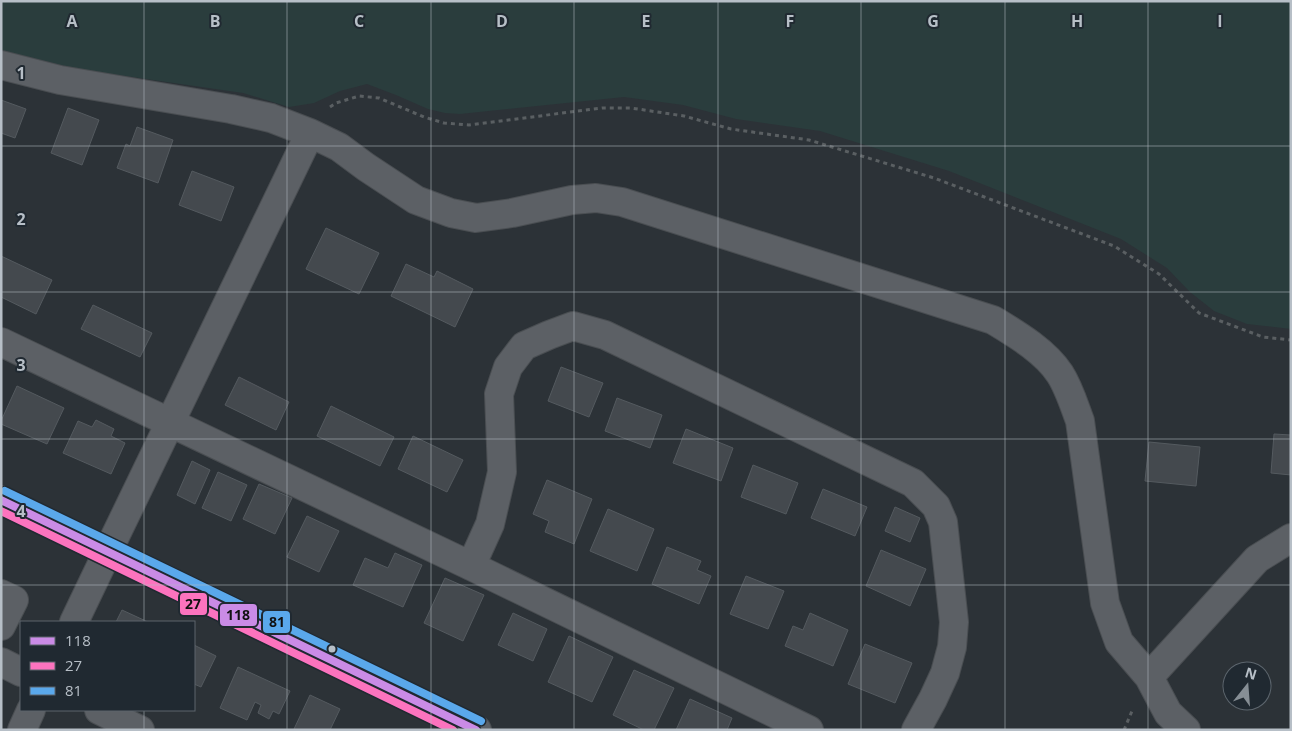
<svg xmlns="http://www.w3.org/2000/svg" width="1292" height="731" font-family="'Open Sans',sans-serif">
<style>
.green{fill:#2a3d3d}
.building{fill:#44494e;stroke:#545a5f}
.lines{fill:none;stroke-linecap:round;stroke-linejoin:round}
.minor-casing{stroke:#4a4e52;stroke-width:30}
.tertiary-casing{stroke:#4a4e52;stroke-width:30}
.path{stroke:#5a5f62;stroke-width:3;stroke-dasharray:4 4;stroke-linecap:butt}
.minor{stroke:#5c6065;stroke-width:28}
.tertiary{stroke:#5c6065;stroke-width:28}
.bus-1-casing{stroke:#202931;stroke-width:11}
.bus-2-casing{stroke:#202931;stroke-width:11}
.bus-3-casing{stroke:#202931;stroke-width:11}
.bus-1{stroke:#ca8be6;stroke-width:8}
.bus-2{stroke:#fc73be;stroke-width:8}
.bus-3{stroke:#5aa8eb;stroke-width:8}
.grid{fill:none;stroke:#b7bfc7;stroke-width:1;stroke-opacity:0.55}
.bus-dot{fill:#b7bfc7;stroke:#202931;stroke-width:2}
.grid-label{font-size:16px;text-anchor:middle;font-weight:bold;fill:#b7bfc7;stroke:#202931;stroke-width:4;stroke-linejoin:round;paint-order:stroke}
.line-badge{stroke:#202931;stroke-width:2}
.pale-badge-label{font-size:14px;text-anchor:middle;font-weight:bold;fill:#111}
</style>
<rect width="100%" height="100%" fill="#2c3237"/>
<!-- green -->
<path class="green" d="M1 1H1291V329L1247 324 1214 311 1190 292 1167 268 1121 239 949 171 820 131 736 119 683 105 624 97 460 114 445 113 428 109 396 95 367 84 340 91 314 103 289 107 243 93 77 69 1 50Z"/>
<!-- building -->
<path class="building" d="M1 100 26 109 15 138 1 133Z
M68 108 99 120 82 165 51 153Z
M137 127 173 140 158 183 117 168 126 144 130 146Z
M192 171 234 187 221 221 179 205Z
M326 228 379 253 359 294 306 269Z
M1 256 52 280 36 314 1 297Z
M406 264 434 277 437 271 473 289 455 327 391 296Z
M93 305 152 333 140 357 81 329Z
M561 367 603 383 589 417 548 401Z
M239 377 289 402 276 430 225 405Z
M17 386 64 408 47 444 1 424V421Z
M617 398 662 415 650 448 605 431Z
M331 406 394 437 380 466 317 436Z
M96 420 114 429 111 436 125 443 111 474 63 453 78 421 92 427Z
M686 429 733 448 721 481 673 463Z
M1274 434 1291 435V475L1271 473Z
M413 436 463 460 447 492 398 469Z
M1149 442 1200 447 1196 486 1145 481Z
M192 461 210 470 195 504 177 495Z
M753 465 798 483 786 514 741 497Z
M218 472 247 485 231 521 202 508Z
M547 480 592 499 574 544 545 532 549 521 533 514Z
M259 484 292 498 275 534 243 519Z
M823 489 867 507 855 536 811 518Z
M895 507 920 518 910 542 885 531Z
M608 509 654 529 637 571 590 551Z
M307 516 339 531 319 572 287 557Z
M667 547 701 561 697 570 711 576 699 604 652 584Z
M881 550 926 569 910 606 866 586Z
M395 553 422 565 403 607 353 585 365 558 388 568Z
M746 576 784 591 768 629 730 614Z
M445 578 484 595 463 641 424 623Z
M122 610 148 622H116Z
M513 613 547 629 533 661 498 645Z
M810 613 848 630 833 666 785 646 793 626 803 630Z
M569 636 613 657 592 702 548 682Z
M865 644 912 663 895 703 848 684Z
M194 645 216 656 201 687 194 684Z
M238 667 290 691 279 714 273 711 269 719 258 713 261 705 255 702 247 720 220 708Z
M634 670 674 688 654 730H644L613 715Z
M310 695 340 709 330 730H297L294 729Z
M690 699 732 718 727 730H676Z"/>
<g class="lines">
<defs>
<path id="minor" d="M1 65 60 80 231 109 271 118 310 133 339 147 366 167 416 200 451 213 476 218 512 213 572 200 596 198 622 202 993 320C1016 334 1045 351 1060 374 1069 388 1074 405 1080 421L1105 603 1119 642 1149 677 1168 713 1186 730
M1 342 471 566 809 730
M108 551 310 133
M471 566 490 524 502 472 499 394 508 367 524 346 549 335 573 326 605 335 913 483 936 506 943 522 954 622 952 647 945 673 933 699 916 730
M1 594 14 600 1 626
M1 662 21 672
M1149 677 1257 559 1291 538
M99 710 140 730"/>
<path id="tertiary" d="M1 500 477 730
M74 622 108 551
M22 730 31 710"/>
</defs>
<!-- minor casing -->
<use href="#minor" class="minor-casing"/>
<!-- tertiary casing -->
<use href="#tertiary" class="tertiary-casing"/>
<!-- path -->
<path class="path" d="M330 107 336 103 359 96 379 98 424 117 444 123 469 125 602 108H631L684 116 731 129 809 140 934 178 1114 246 1159 274 1199 313 1263 337 1291 340
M1124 730 1132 711"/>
<!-- minor -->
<use href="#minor" class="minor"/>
<!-- tertiary -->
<use href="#tertiary" class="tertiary"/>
<defs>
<path id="bus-1" d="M1 500 476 730"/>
<path id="bus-2" d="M1 511 453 730"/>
<path id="bus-3" d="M5 491 481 721"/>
</defs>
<!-- bus-1 casing -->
<use href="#bus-1" class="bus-1-casing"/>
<!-- bus-2 casing -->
<use href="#bus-2" class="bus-2-casing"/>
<!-- bus-3 casing -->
<use href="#bus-3" class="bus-3-casing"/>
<!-- bus-1 -->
<use href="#bus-1" class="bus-1"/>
<!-- bus-2 -->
<use href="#bus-2" class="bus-2"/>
<!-- bus-3 -->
<use href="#bus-3" class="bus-3"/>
</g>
<!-- grid -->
<path class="grid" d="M144 1V622M287 1V730M431 1V730M574 1V730M718 1V730M861 1V730M1005 1V730M1148 1V730M1 146H1291M1 292H1291M1 439H1291M1 585H1291M144 710V730"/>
<!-- markers -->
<circle class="bus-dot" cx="332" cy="649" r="4.5"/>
<g class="grid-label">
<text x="72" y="27">A</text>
<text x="215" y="27">B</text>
<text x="359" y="27">C</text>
<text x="502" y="27">D</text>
<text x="646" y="27">E</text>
<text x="790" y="27">F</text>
<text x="933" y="27">G</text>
<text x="1077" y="27">H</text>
<text x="1220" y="27">I</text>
<text x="21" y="79">1</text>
<text x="21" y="225">2</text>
<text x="21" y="371">3</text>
<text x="21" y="517">4</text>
</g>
<g class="line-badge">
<rect x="179" y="592" width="29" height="24" rx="5" fill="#fc73be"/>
<rect x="219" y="603" width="39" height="24" rx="5" fill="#ca8be6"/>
<rect x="262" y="610" width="29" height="24" rx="5" fill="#5aa8eb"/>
</g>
<g class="pale-badge-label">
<text x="193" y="609">27</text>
<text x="238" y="620">118</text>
<text x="277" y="627">81</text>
</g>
<!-- border -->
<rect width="1292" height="731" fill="none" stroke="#b7bfc7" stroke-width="5"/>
<!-- legend -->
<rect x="20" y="621" width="175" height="90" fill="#202931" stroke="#5c656d"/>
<rect x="30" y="637" width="25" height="8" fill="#ca8be6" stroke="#5c656d"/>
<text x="65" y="646" font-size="15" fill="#b7bfc7">118</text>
<rect x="30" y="662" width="25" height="8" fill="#fc73be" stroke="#5c656d"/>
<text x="65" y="671" font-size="15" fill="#b7bfc7">27</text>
<rect x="30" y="687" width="25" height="8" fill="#5aa8eb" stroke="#5c656d"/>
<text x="65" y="696" font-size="15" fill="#b7bfc7">81</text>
<!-- north arrow -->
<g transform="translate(1247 686) rotate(17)"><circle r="24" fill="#202931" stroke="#5c656d"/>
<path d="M0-4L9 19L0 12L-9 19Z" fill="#868e95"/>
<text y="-8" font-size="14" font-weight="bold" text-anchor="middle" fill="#b7bfc7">N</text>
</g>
</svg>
